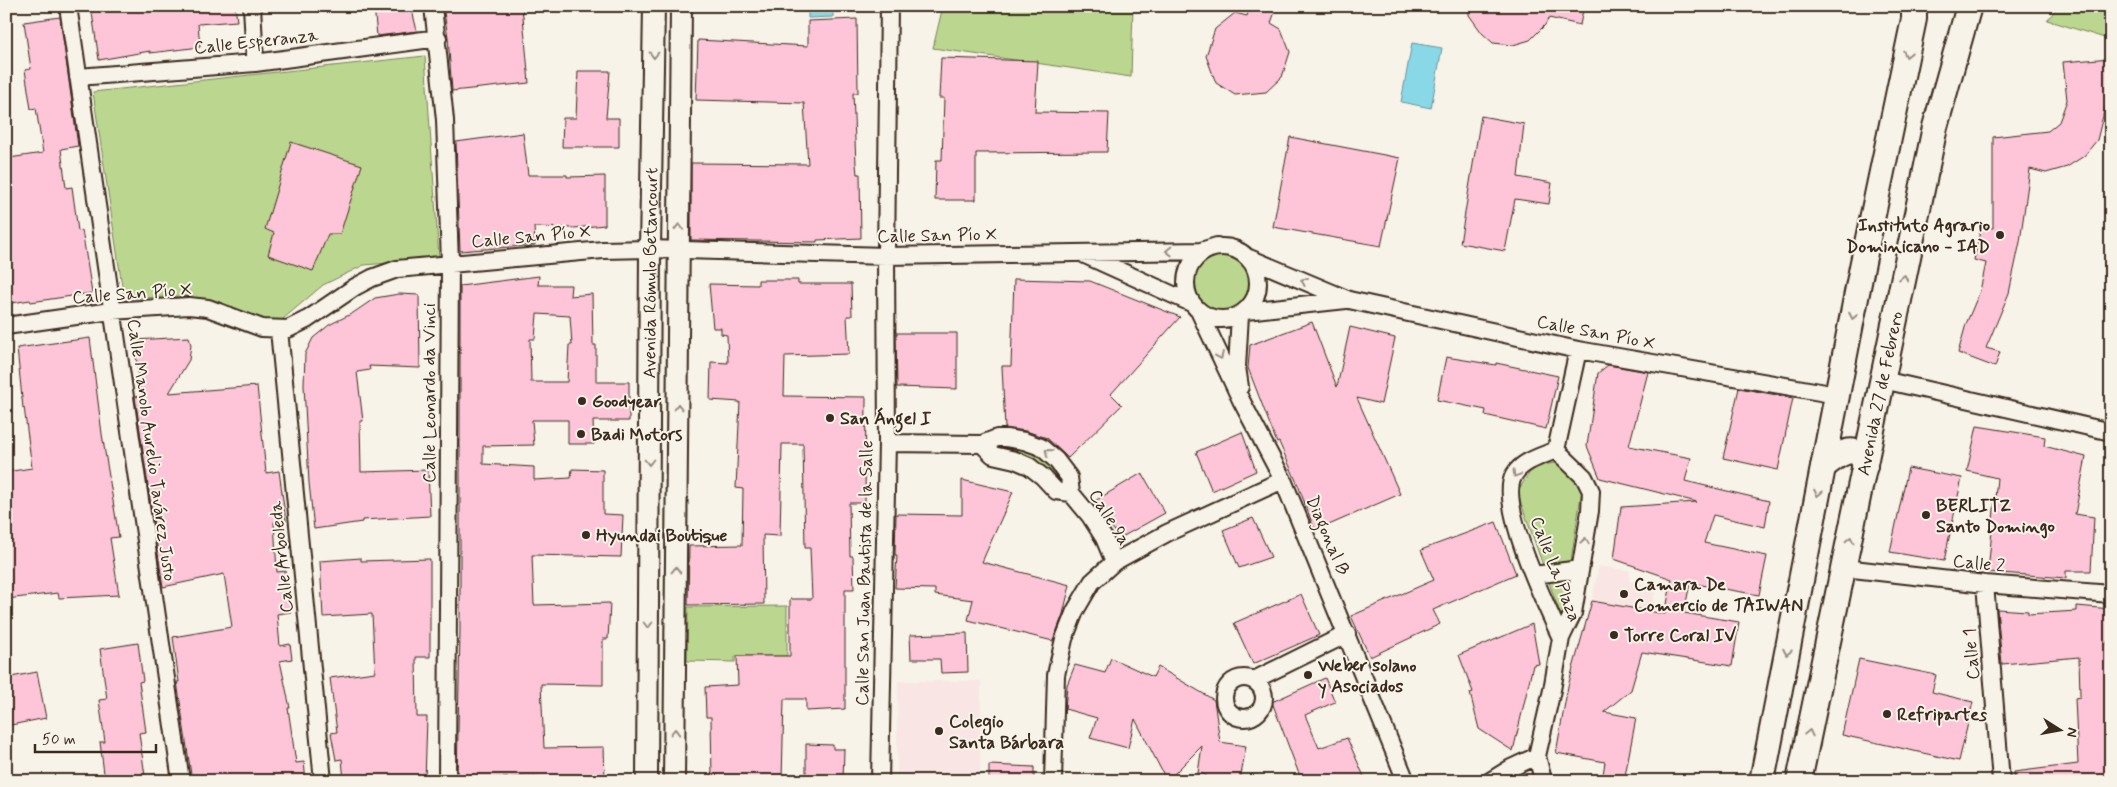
<svg xmlns="http://www.w3.org/2000/svg" width="2117" height="787" font-family="Mynerve,sans-serif">
<style>
.built{fill:#f9e5e3}
.green{fill:#bbd78f;stroke:#7b8056}
.water{fill:#89d8e7;stroke:#6a9297}
.building{fill:#fec5d8;stroke:#3b2a1e;fill-rule:evenodd}
.lines{fill:none;stroke-linecap:round;stroke-linejoin:round}
.minor-casing{stroke:#3b2a1e;stroke-width:20}
.major-casing{stroke:#3b2a1e;stroke-width:24}
.highway-casing{stroke:#3b2a1e;stroke-width:28}
.minor{stroke:#f7f3e8;stroke-width:16}
.major{stroke:#f7f3e8;stroke-width:20}
.highway{stroke:#f7f3e8;stroke-width:24}
.oneway{stroke:#998e83}
.poi-dot{fill:#3b2a1e;stroke:#f7f3e8;stroke-width:2}
.labels{text-anchor:middle;stroke-width:4;stroke-linejoin:round;paint-order:stroke}
.street-label{font-size:18px;fill:#3b2a1e;stroke:#f7f3e8}
.poi-label{font-size:18px;font-weight:bold;fill:#3b2a1e;stroke:#f7f3e8;text-anchor:start}
</style>
<rect width="100%" height="100%" fill="#f7f3e8"/>
<filter id="ink" filterUnits="userSpaceOnUse"><feTurbulence type="fractalNoise" baseFrequency=".02" numOctaves="2"/><feDisplacementMap in="SourceGraphic" scale="10" xChannelSelector="R" yChannelSelector="G"/><feConvolveMatrix kernelMatrix="1 2 1 2 8 2 1 2 1" color-interpolation-filters="sRGB"/></filter>
<g filter="url(#ink)">
<!-- built -->
<path class="built" d="M1599 566 1630 571 1629 581 1656 586 1651 612 1592 601Z
M898 681H981L980 781H897Z"/>
<!-- green -->
<path class="green" d="M943 6H1133L1131 77 933 48Z
M2059 6H2111V40L2047 20Z
M425 56 439 259 364 265 323 285 277 324 184 296 124 299 93 92Z
M1194 284a28 28 0 1 1 56 0a28 28 0 1 1-56 0Z
M993 445 1035 446 1051 464 1063 488 1031 466Z
M1556 463 1572 473 1582 489 1562 619 1517 492 1534 466Z
M787 606V656H735V662L687 661 688 607Z"/>
<!-- water -->
<path class="water" d="M808 6H833V17L808 18Z
M1412 43 1442 48 1431 108 1401 102Z"/>
<!-- building -->
<path class="building" d="M91 6H235L237 21 198 24 200 47 150 53V51L99 60Z
M374 6H411L417 31 377 36Z
M443 6H522L529 83 452 91 448 37Z
M1250 6H1277L1271 23 1281 29 1290 52 1282 77 1266 92 1235 95 1216 83 1206 56 1215 29 1235 13 1247 16Z
M1469 6H1562L1583 10 1580 25 1549 18 1545 25 1530 40 1513 45 1493 43 1482 33 1469 15Z
M60 17 78 146 61 149 66 188 72 187 78 231 82 230 92 293 31 302 30 300 6 304V165H10L9 158 43 153 36 108 31 109 25 70 31 69 24 22Z
M857 19 858 93H853L856 164 857 174H860L861 238 817 240V242L691 240V163L808 164 804 103 696 100 698 40 808 46V21Z
M941 58 1038 61 1035 112 1109 113 1107 152 976 153V200H935L936 160H942L944 98H939Z
M2111 58V84L2097 140 2084 156 2067 167 2046 173 2030 169 2020 242 2009 293 1986 348 2000 352 1995 367 1958 353 1966 324 1980 291 1986 263 1974 260 1981 226 1993 228V137L2048 131 2059 122 2067 100 2063 62Z
M578 71H610L606 118H619V147H562L563 118H576Z
M1481 116 1524 124 1518 177 1552 183 1549 204 1515 199 1505 251 1460 243Z
M523 133 528 175H567V177L605 176V225L574 228 534 227 535 245 460 251 456 142Z
M1290 137 1400 158 1381 246 1273 227Z
M291 142 362 165 340 234H328L313 271 268 255 274 233 265 229Z
M539 276 538 285H571L570 296 592 294 593 345H596V382H629V421H593L594 444H568V420H532L534 445 483 446V464L534 467V480L571 478 572 469 603 470V514L623 515 621 557 532 555 534 605 610 603 608 639H603V685L541 684 544 748 604 747 605 781H537V777L495 778V781H457L460 631V286ZM537 314 570 316 572 345H569L567 382H531L530 339H535Z
M1014 279 1090 281 1180 317 1111 394 1122 405 1068 458 1047 438 1026 431 1005 428 1002 366H1011Z
M758 280H798V284H851L852 316H847L849 354 785 356 784 396 866 397 865 503H849L850 556H853L854 589H845V709L806 711V699H784L782 781H712L711 717H706L705 687 738 685 737 656H790V599H812L810 548H805L803 444H782L780 536 763 535 764 604 688 605 689 546 742 545 743 489 736 488 740 402 710 400 711 362 728 363 727 335 721 334V328H713L709 284 758 285Z
M399 294 419 295 420 368 369 366 370 370 357 372 363 421H360L361 472 428 470 430 516 362 520V522L314 529 309 483 304 385 305 354 313 338 329 325 353 313 375 298Z
M1312 322 1337 387 1350 327 1395 338 1381 404 1357 398 1400 494 1315 531 1298 485 1279 442 1277 443 1248 368 1250 345Z
M896 333H957V389L897 387Z
M189 337 191 345 189 360 169 393 257 386 266 473 279 471 286 521 274 522 277 572 286 571 291 612 277 614 280 646 290 644 292 659 280 661 290 708H288L296 763 304 762 306 781H192L177 682H179L173 637 232 627 224 574 163 587 135 397 141 396 134 340Z
M90 338 102 434 119 537 110 538 119 595 59 598 58 593 6 599V472L32 468 24 407 23 408 17 348Z
M1446 357 1496 365V363L1558 376 1546 429 1485 415 1486 410 1437 400Z
M1608 365 1648 372 1629 446 1691 458 1685 481 1769 501 1765 527 1713 515 1704 543 1767 556 1759 595 1690 583 1684 613 1739 622 1732 666 1642 652 1631 690 1604 712 1636 718 1624 781H1602L1605 762 1556 753 1568 686 1592 601 1665 614 1672 579 1614 559 1621 507 1697 502 1600 478 1587 446 1598 373Z
M1739 388 1793 398 1778 470 1723 458Z
M1977 426 2045 437 2044 446 2086 457 2075 514 2094 517 2091 571H2066V578L1988 572 1997 478 1967 471Z
M1242 432 1256 471 1212 491 1196 452Z
M1908 468 1962 478 1944 561 1890 552Z
M1142 473 1165 513 1120 538 1093 502Z
M962 480 1013 492 982 562 1070 585 1063 614 1053 641 968 620 973 600 935 595V589L895 588 897 555H895L896 514 962 515Z
M1253 518 1271 557 1239 568 1223 530Z
M1496 522 1516 574 1433 610 1440 624 1370 657 1351 616 1434 580 1421 550Z
M361 558V561L430 559V657H416L417 717H427L425 781H344L342 759 336 760 331 733 337 732 330 678 375 672 372 614 323 617 320 561Z
M1301 594 1319 635 1253 664 1234 623Z
M2077 606 2111 609V641H2107L2108 694H2111V781H2015L2014 772 2078 764 2075 698 2080 697 2079 657 2002 664 1997 609 2028 611V614L2077 611Z
M1532 624 1539 664 1533 665 1513 751 1479 729 1470 693 1473 692 1459 655Z
M967 633 968 672 941 673 940 659H911L910 635Z
M138 643 143 681 139 682 146 732 139 733 145 776 105 781 100 742H105L99 700 107 699 100 649Z
M1111 658 1153 677 1158 667 1214 700 1220 742 1246 746 1240 781H1206V775L1198 773 1202 746 1167 781 1135 719 1128 748 1090 738 1097 718 1065 709 1067 685 1075 665 1105 673Z
M1859 659 1936 675 1932 692 1973 702 1959 761 1842 735Z
M37 672 46 718 6 726V678Z
M1325 678 1335 702 1305 715 1319 748 1347 738 1366 781H1316L1299 774 1272 702Z
M806 744 833 745V749H844L843 781 806 780Z
M989 765 1034 767V781H989Z"/>
<g class="lines">
<defs>
<path id="minor" d="M68 6 181 781
M252 6 255 63
M433 6 445 120 450 263 447 781
M78 77 255 63 438 38
M1186 283a36 36 0 1 1 72 0a36 36 0 1 1-72 0Z
M1085 255 1191 303
M1249 258 1349 300 1578 350 1837 395
M1199 311 1241 400 1283 480 1406 781
M1246 311 1346 300
M6 326 111 311 189 306 208 308 262 328 288 329 308 319 355 287 372 278 397 269 603 250 650 249 886 256 1201 251 1217 246
M279 330 323 781
M1883 380 2111 432
M1240 387 1237 367 1240 315
M887 443 982 444 997 438H1006L1024 441 1041 447 1056 460 1069 477 1071 493 1090 516 1104 538 1114 562
M982 444 993 455 1015 460 1029 466 1043 477 1056 491 1071 493
M1556 450C1542 456 1522 461 1514 475 1497 503 1547 608 1561 638
M1556 450 1578 350
M1844 568 1985 584 2111 594
M1534 575 1580 569
M1985 584 2001 781
M1224 698a20 20 0 1 1 40 0a20 20 0 1 1-40 0Z
M1254 680 1347 634
M880 781 887 443 886 256 889 6
M1053 781 1056 675 1064 639 1075 611 1092 582 1114 562 1167 533 1283 480
M1490 781 1511 768 1537 756
M1541 781 1542 776 1537 756 1552 690 1561 638 1573 613 1590 511 1591 491 1584 477 1556 450"/>
<g id="major">
<path id="s1" d="M647 781 650 249 654 6"/>
<path d="M674 781 681 6"/>
</g>
<g id="highway">
<path d="M1823 467C1837 455 1858 439 1865 466"/>
<path d="M1762 781 1862 267 1914 19V6"/>
<path id="s2" d="M1799 781 1935 127 1969 6"/>
</g>
</defs>
<!-- minor casing -->
<use href="#minor" class="minor-casing"/>
<!-- major casing -->
<use href="#major" class="major-casing"/>
<!-- highway casing -->
<use href="#highway" class="highway-casing"/>
<!-- minor -->
<use href="#minor" class="minor"/>
<!-- major -->
<use href="#major" class="major"/>
<!-- highway -->
<use href="#highway" class="highway"/>
</g>
<!-- one-way arrows -->
<defs><path id="oneway-chevron" d="M-2-3.5L2.5 0L-2 3.5" fill="none" stroke-width="1.6" stroke-linecap="round" stroke-linejoin="round" transform="scale(1.25)"/></defs>
<g class="oneway">
<use href="#oneway-chevron" transform="translate(1907 54) rotate(102)"/>
<use href="#oneway-chevron" transform="translate(654 55) rotate(91)"/>
<use href="#oneway-chevron" transform="translate(679 227) rotate(-89)"/>
<use href="#oneway-chevron" transform="translate(1169 251) rotate(179)"/>
<use href="#oneway-chevron" transform="translate(1904 278) rotate(-78)"/>
<use href="#oneway-chevron" transform="translate(1304 281) rotate(-157)"/>
<use href="#oneway-chevron" transform="translate(1853 316) rotate(101)"/>
<use href="#oneway-chevron" transform="translate(1220 356) rotate(65)"/>
<use href="#oneway-chevron" transform="translate(678 407) rotate(-90)"/>
<use href="#oneway-chevron" transform="translate(1048 452) rotate(-139)"/>
<use href="#oneway-chevron" transform="translate(649 462) rotate(90)"/>
<use href="#oneway-chevron" transform="translate(1516 474) rotate(121)"/>
<use href="#oneway-chevron" transform="translate(1818 493) rotate(101)"/>
<use href="#oneway-chevron" transform="translate(1850 540) rotate(-78)"/>
<use href="#oneway-chevron" transform="translate(1585 541) rotate(-80)"/>
<use href="#oneway-chevron" transform="translate(676 570) rotate(-89)"/>
<use href="#oneway-chevron" transform="translate(648 625) rotate(90)"/>
<use href="#oneway-chevron" transform="translate(1787 652) rotate(101)"/>
<use href="#oneway-chevron" transform="translate(675 732) rotate(-89)"/>
<use href="#oneway-chevron" transform="translate(1809 733) rotate(-78)"/>
</g>
</g>
<!-- markers -->
<g class="poi-dot">
<circle cx="2000" cy="235" r="5"/>
<circle cx="582" cy="401" r="5"/>
<circle cx="830" cy="418" r="5"/>
<circle cx="581" cy="434" r="5"/>
<circle cx="1926" cy="515" r="5"/>
<circle cx="586" cy="535" r="5"/>
<circle cx="1624" cy="594" r="5"/>
<circle cx="1614" cy="635" r="5"/>
<circle cx="1308" cy="675" r="5"/>
<circle cx="1887" cy="714" r="5"/>
<circle cx="939" cy="731" r="5"/>
</g>
<g class="labels">
<!-- street labels -->
<g class="street-label">
<text transform="translate(256 41) rotate(-6)" y="6">Calle Esperanza</text>
<text transform="translate(937 235) rotate(-1)" y="6">Calle San Pío X</text>
<text transform="translate(531 236) rotate(-5)" y="6">Calle San Pío X</text>
<text dy="6" stroke="none"><textPath href="#s1" startOffset="508">Avenida Rómulo Betancourt</textPath></text>
<text transform="translate(132 293) rotate(-4)" y="6">Calle San Pío X</text>
<text transform="translate(1596 332) rotate(11)" y="6">Calle San Pío X</text>
<text transform="translate(429 393) rotate(-90)" y="6">Calle Leonardo da Vinci</text>
<text dy="6" stroke="none"><textPath href="#s2" startOffset="396">Avenida 27 de Febrero</textPath></text>
<text transform="translate(152 450) rotate(82)" y="6">Calle Manolo Aurelio Tavárez Justo</text>
<text transform="translate(1110 517) rotate(58)" y="6">Calle 9a</text>
<text transform="translate(1328 535) rotate(67)" y="6">Diagonal B</text>
<text transform="translate(281 557) rotate(-96)" y="6">Calle Arboleda</text>
<text transform="translate(1979 563) rotate(6)" y="6">Calle 2</text>
<text transform="translate(1556 569) rotate(69)" y="6">Calle La Plaza</text>
<text transform="translate(864 573) rotate(-89)" y="6">Calle San Juan Bautista de la Salle</text>
<text transform="translate(1971 654) rotate(-95)" y="6">Calle 1</text>
</g>
<!-- poi labels -->
<g class="poi-label">
<text x="1990" y="231" text-anchor="end">Instituto Agrario<tspan x="1990" dy="21">Dominicano - IAD</tspan></text>
<text x="592" y="407">Goodyear</text>
<text x="840" y="424">San Ángel I</text>
<text x="591" y="440">Badi Motors</text>
<text x="1936" y="511">BERLITZ<tspan x="1936" dy="21">Santo Domingo</tspan></text>
<text x="596" y="541">Hyundai Boutique</text>
<text x="1634" y="590">Camara De<tspan x="1634" dy="21">Comercio de TAIWAN</tspan></text>
<text x="1624" y="641">Torre Coral IV</text>
<text x="1318" y="671">Weber solano<tspan x="1318" dy="21">y Asociados</tspan></text>
<text x="1897" y="720">Refripartes</text>
<text x="949" y="727">Colegio<tspan x="949" dy="21">Santa Bárbara</tspan></text>
</g>
</g>
<!-- margin -->
<rect width="2117" height="787" fill="none" stroke="#f7f3e8" stroke-width="25"/>
<rect x="12" y="12" width="2092" height="762" fill="none" stroke="#3b2a1e" stroke-width="2" filter="url(#ink)"/>
<!-- north arrow -->
<g transform="translate(2060 730) rotate(101)" stroke="#f7f3e8" stroke-width="4" paint-order="stroke">
<path d="M0-4L9 19L0 12L-9 19Z" fill="#3b2a1e"/>
<text y="-8" font-size="14" font-weight="bold" text-anchor="middle" fill="#3b2a1e">N</text>
</g>
<!-- scale -->
<path d="M35 744v8h121v-8" fill="none" stroke="#3b2a1e" stroke-width="2.5"/>
<text x="42" y="744" font-size="15" fill="#3b2a1e" stroke="#f7f3e8" stroke-width="4" paint-order="stroke">50 m</text>
</svg>
